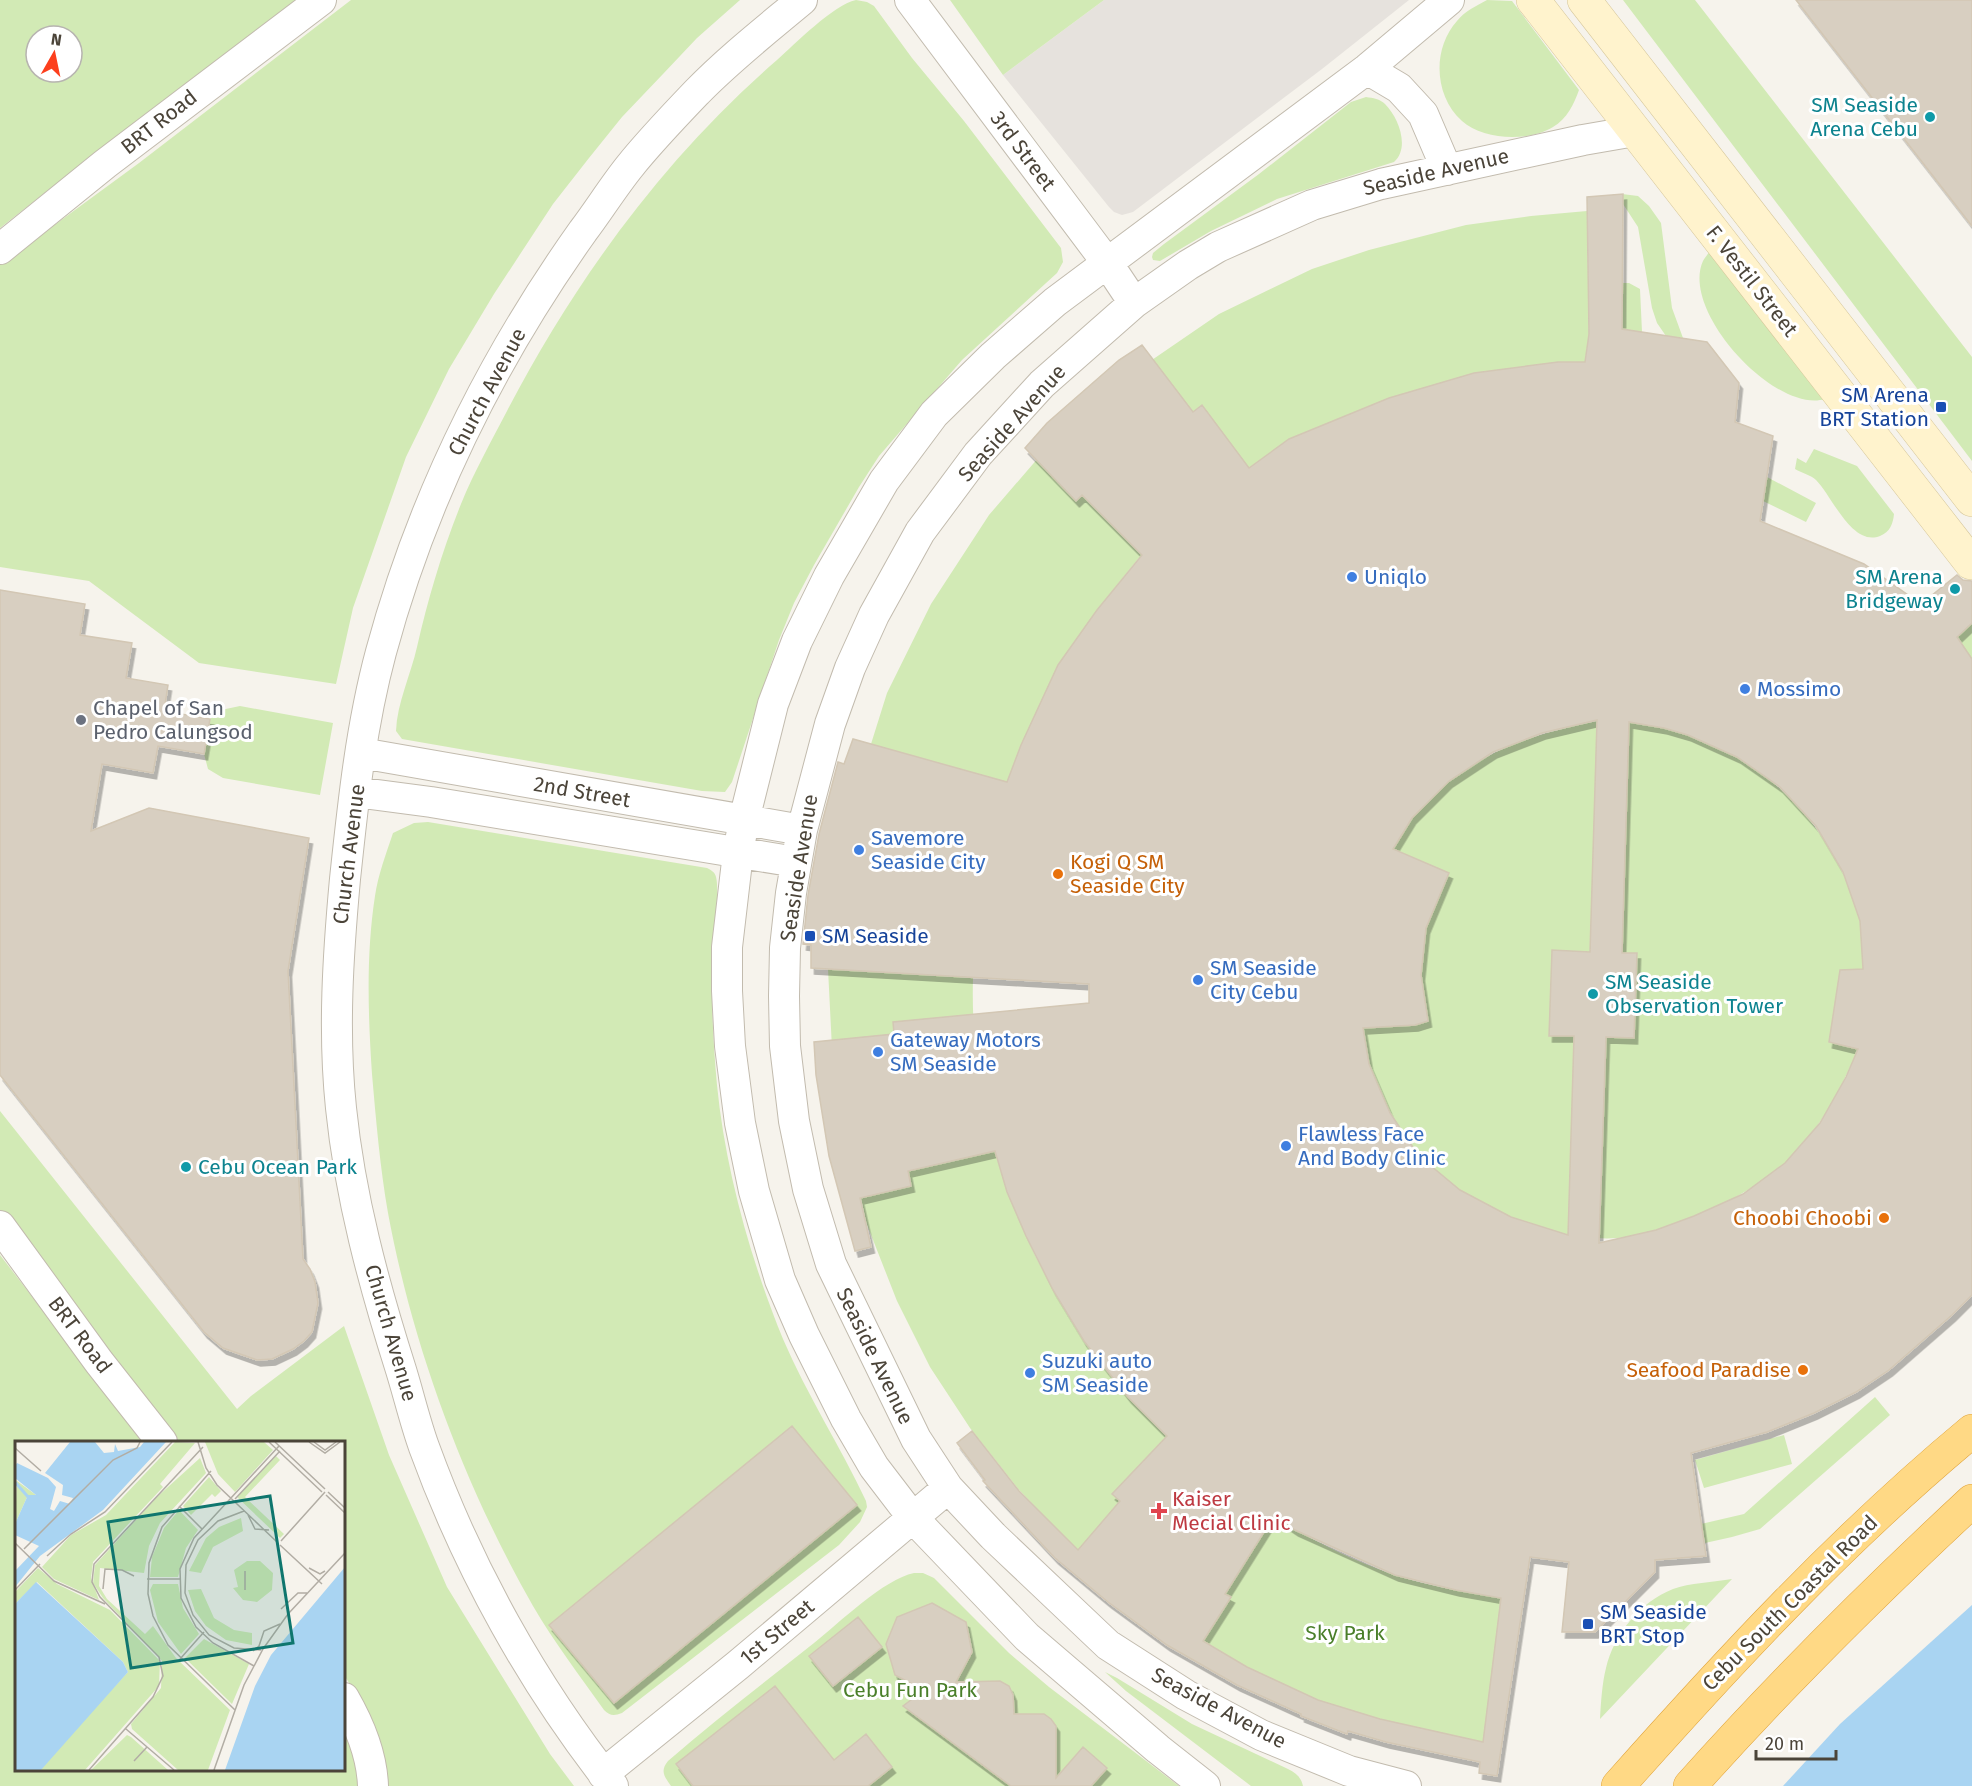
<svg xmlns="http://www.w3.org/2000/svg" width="1972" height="1786" font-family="'Fira Sans',sans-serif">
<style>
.industrial{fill:#e6e2dd}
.green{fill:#d2eab5;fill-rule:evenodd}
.water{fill:#a9d4f2}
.building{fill:#d8cfc1;stroke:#d3c7b4;stroke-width:1.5;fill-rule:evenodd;filter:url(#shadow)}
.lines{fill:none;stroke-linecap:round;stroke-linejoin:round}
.minor-casing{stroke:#c2bbae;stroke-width:32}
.secondary-casing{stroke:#d6c79b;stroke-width:34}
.trunk-casing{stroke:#e0a43c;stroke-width:34}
.minor{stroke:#fff;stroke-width:30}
.secondary{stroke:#fff3cd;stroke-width:33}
.trunk{stroke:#ffd985;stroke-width:33}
.culture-dot{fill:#0f9aa8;stroke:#fff;stroke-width:2}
.transit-dot{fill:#1a4fb4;stroke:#fff;stroke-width:2}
.shop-dot{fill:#3f7fe0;stroke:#fff;stroke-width:2}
.worship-dot{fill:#6b7280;stroke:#fff;stroke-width:2}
.food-dot{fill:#e8710a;stroke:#fff;stroke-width:2}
.health-dot{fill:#e0444e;stroke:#fff;stroke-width:2}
.labels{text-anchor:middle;stroke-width:6;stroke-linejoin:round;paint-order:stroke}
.culture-label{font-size:21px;fill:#0d838f;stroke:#fff;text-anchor:end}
.street-label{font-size:21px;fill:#4b4439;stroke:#fff}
.transit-label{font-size:21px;fill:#164399;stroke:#fff;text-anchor:start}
.shop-label{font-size:21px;fill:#366cbe;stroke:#fff;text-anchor:start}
.worship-label{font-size:21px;fill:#5b616d;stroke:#fff;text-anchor:start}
.food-label{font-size:21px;fill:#c56008;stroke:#fff;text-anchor:end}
.health-label{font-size:21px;fill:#be3a42;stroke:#fff;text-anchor:start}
.park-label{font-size:21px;fill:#4a7f2a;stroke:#fff}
.inset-river{fill:none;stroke:#a9d4f2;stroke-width:3}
.inset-road{fill:none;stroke:#b2ada4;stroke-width:1.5}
.view{fill:#0f766e;fill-opacity:0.15;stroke:#0f766e;stroke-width:3}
.inset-edge{fill:none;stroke:#4b4439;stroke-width:3}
</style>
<defs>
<filter id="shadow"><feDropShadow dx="3.5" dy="6" stdDeviation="0" flood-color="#0004"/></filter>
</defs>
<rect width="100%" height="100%" fill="#f6f3ec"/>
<!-- industrial -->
<path class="industrial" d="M1104 0H1409L1322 69 1133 212 1122 215 1114 212 1109 207 1003 75Z"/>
<!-- green -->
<path class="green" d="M0 0H299L153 108 0 228ZM36 36H72V72H36Z
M351 0H740L697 38 663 74 622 117 589 158 553 204 494 294 449 369 406 457 353 608 336 684 199 663 89 581 0 567V265L139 163Z
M856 0 867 2 874 6 912 58 964 121 1061 248 1063 262 1057 273 962 360 879 456 859 487 814 565 794 603 779 640 732 782 725 792 702 791 402 739 396 731C397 703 411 674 417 647 428 599 442 551 461 504 474 472 491 442 507 411 576 279 664 158 777 60 795 44 833 5 856 0Z
M950 0H1104L1003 75Z
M1487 0 1512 1 1579 90C1574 104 1567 119 1553 127 1529 142 1483 140 1462 121 1434 96 1432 49 1457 21 1465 11 1476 6 1487 0Z
M1623 0H1695L1972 357V461Z
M1366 97C1373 98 1380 99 1385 104 1399 118 1410 148 1394 162L1277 199 1211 231 1160 261 1153 260 1152 257 1153 253 1164 244 1259 174 1351 102Z
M1622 194 1638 196 1649 206 1661 223 1672 308 1683 338 1666 336 1657 323 1652 308 1638 227 1623 204Z
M1587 211 1589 334 1585 362H1558L1474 373 1389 398 1289 439 1207 498 1138 559 1097 610 1021 745 1007 782 871 744 887 693 931 604 989 515 1057 436 1130 375 1219 314 1312 269 1369 250 1466 225 1531 216Z
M1711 250 1825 399C1775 414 1680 311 1703 261 1705 257 1709 253 1711 250Z
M1622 283H1629L1640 289 1642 332 1654 334 1622 404Z
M1814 449 1857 466 1894 514C1893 524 1890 532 1880 536 1852 547 1832 496 1816 480 1811 475 1802 473 1795 469L1797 458 1806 463Z
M1767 477 1816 503 1806 522 1763 501Z
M1972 623V659L1957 637Z
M240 706 333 723 320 795 223 778 208 769 204 754 210 719 221 710Z
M1597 721C1608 721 1619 721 1629 722 1740 734 1831 811 1860 920 1864 935 1862 953 1863 969L1840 970 1829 1042 1858 1049C1840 1091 1819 1132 1785 1163 1749 1196 1667 1235 1618 1238 1568 1242 1501 1218 1460 1190 1451 1184 1443 1176 1435 1170 1430 1165 1423 1161 1418 1155 1401 1135 1376 1089 1369 1064 1366 1052 1365 1040 1363 1028L1415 1025 1428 1021 1421 975 1426 928 1449 873 1393 849C1399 839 1405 827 1413 817 1463 757 1523 736 1597 721Z
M428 822 707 868C711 870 715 872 716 877 720 893 713 935 712 954 711 998 713 1042 717 1085 725 1169 751 1261 783 1339 807 1395 840 1446 866 1501L867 1507 860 1522 839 1545 622 1713C614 1716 610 1716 604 1710 580 1676 554 1642 533 1606 465 1487 413 1348 388 1213 380 1167 376 1120 372 1074 368 1015 366 954 375 896 378 875 386 854 393 833L414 823Z
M828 969 973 978C968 1156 1048 1325 1177 1446 1193 1461 1214 1474 1231 1487 1281 1524 1336 1555 1395 1575 1429 1586 1465 1592 1501 1598L1483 1742 1380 1719 1318 1700 1247 1667 1180 1627 1126 1588 1072 1545 1019 1490 970 1428 930 1367 897 1301 866 1222 833 1068Z
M0 1111 237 1409 251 1396 344 1326 389 1455 447 1587 550 1754 574 1786H386L355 1692 344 1675V1442H180L45 1272 0 1211Z
M0 1255 144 1442H16V1770H344V1732L356 1759 359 1786H0Z
M1875 1397 1890 1415 1760 1529 1732 1537 1705 1543 1701 1524 1744 1514Z
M1784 1435 1792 1464 1704 1488 1695 1460Z
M914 1573H923L934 1578 1009 1653 1049 1687 1179 1786H671C664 1776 660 1771 668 1761 715 1720 765 1682 814 1643 839 1623 884 1579 914 1573Z
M1732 1579 1600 1719C1601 1702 1602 1684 1606 1668 1614 1634 1640 1602 1673 1589 1689 1583 1714 1582 1732 1579Z
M1105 1672 1117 1678 1192 1724 1288 1769C1296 1773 1301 1777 1303 1786H1251L1126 1691Z"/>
<!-- water -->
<path class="water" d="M1972 1605V1786H1783L1840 1724Z"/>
<!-- building -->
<path class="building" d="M1796 0H1972V226Z
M1623 194 1622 329 1707 342 1739 383 1735 422 1773 436 1760 521 1864 564 1921 604 1957 575 1963 580 1972 581V623L1957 637 1972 659V1295L1952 1315 1889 1370 1856 1392 1814 1413 1767 1432 1691 1453 1706 1556 1655 1560V1572L1595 1632H1562L1569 1562 1530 1557 1497 1776 1479 1773 1480 1762 1386 1742 1348 1731 1347 1734 1301 1716V1714L1237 1685 1167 1645 1108 1602 1055 1558 983 1481 985 1480 957 1443 972 1431 1019 1491 1078 1550 1120 1501 1112 1494 1167 1436 1128 1397 1084 1341 1053 1290 1026 1236 1007 1192 995 1151 908 1171 911 1186 860 1198 871 1247 855 1251 829 1156 816 1075 814 1042 894 1034 893 1022 1089 1003V984L811 968V945L803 944 808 895 819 834 838 762 844 764 853 739 1007 782 1021 745 1058 665 1097 610 1142 555 1082 495 1076 501 1025 448 1047 423 1119 360 1142 345 1193 412 1202 405 1249 468 1289 439 1389 398 1474 373 1558 362H1585L1589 334 1587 197ZM1597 720 1590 952 1552 950 1549 1036H1574L1568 1235 1511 1217 1460 1190 1418 1155 1390 1113 1369 1064 1363 1028 1415 1025 1428 1021 1421 975 1426 928 1449 873 1393 849 1412 818 1449 781 1493 752 1542 733ZM1629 722 1664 728 1688 735 1737 757 1780 787 1816 826 1843 872 1860 921 1863 969 1840 970 1829 1042 1858 1049 1846 1077 1820 1123 1785 1163 1743 1194 1694 1216 1656 1230 1599 1243 1606 1037 1634 1038 1637 953H1622ZM1274 1516 1295 1530 1395 1575 1456 1590 1501 1598 1483 1742 1380 1719 1318 1700 1247 1667 1203 1641 1231 1597 1225 1594Z
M0 590 85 604 80 635 132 643 126 678 168 685 164 711 210 719 204 754 158 746 153 773 102 764 91 831 149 808 309 838 288 971 303 1259 310 1269 315 1282 318 1303 312 1332 304 1341 293 1349 272 1359 257 1360 223 1348 204 1332 0 1075Z
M792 1426 857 1505 614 1703 549 1625Z
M932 1603 966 1622 972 1652 956 1682 1000 1681 1009 1686 1013 1695 1014 1714H1044L1051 1719 1056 1726V1778L1083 1747 1107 1768 1091 1786H1011L903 1706 924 1690 895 1675 886 1644 897 1617Z
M858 1617 882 1647 833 1686 809 1656Z
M775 1686 834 1760 866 1734 892 1767 868 1786H693L676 1764Z"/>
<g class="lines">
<defs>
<path id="minor" d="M910 0 1108 264 1134 303
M1367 69 1399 88 1423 114 1447 170
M0 249 105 164 321 0
M361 753 802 830
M355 792 431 802 796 862
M0 1226 99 1362 162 1442
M344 1698C359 1724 372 1756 373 1786
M603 1774 738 1665 948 1488
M613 1786C533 1685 468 1568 424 1447 415 1422 409 1396 401 1370 374 1285 350 1197 341 1108 333 1032 338 955 345 879 353 803 361 726 381 652 422 500 492 359 583 231 599 210 613 187 630 166 650 141 674 116 697 92 729 59 766 30 802 0
M1205 1786 1158 1749 1027 1637 913 1518 874 1467 846 1419 804 1335 780 1280 754 1191 740 1123 730 1046 727 991V947L738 853 744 820 773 704 797 641 829 576 884 481 934 414 993 356 1055 302 1367 69 1449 0
M1406 1786 1349 1771 1261 1735 1186 1695 1108 1645 993 1536 948 1488 916 1439 831 1264 808 1189 794 1121 785 1046 784 996 785 948 791 893 802 830 830 724 850 668 874 615 920 532 978 454 1042 384 1134 303 1188 265 1218 247 1312 205 1381 184 1583 140 1635 131"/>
<path id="secondary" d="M1533 0 1971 563
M1584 0 1972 500"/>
<path id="trunk" d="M1618 1786C1729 1661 1843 1538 1972 1431
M1690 1786C1779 1686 1874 1592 1972 1501"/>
</defs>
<!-- minor casing -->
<use href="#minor" class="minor-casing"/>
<!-- secondary casing -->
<use href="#secondary" class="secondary-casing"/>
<!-- trunk casing -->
<use href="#trunk" class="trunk-casing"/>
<!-- minor -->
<use href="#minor" class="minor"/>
<!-- secondary -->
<use href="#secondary" class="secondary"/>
<!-- trunk -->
<use href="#trunk" class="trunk"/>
</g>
<!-- markers -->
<g class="culture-dot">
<circle cx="1930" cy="117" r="6"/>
<circle cx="1955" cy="589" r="6"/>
<circle cx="1593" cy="994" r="6"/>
<circle cx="186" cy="1167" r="6"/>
</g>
<g class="transit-dot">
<rect x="1935" y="401" width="12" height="12" rx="3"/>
<rect x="804" y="930" width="12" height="12" rx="3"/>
<rect x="1582" y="1618" width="12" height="12" rx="3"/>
</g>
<g class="shop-dot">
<circle cx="1352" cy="577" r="6"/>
<circle cx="1745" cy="689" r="6"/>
<circle cx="859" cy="850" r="6"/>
<circle cx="1198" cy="980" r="6"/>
<circle cx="878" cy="1052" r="6"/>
<circle cx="1286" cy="1146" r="6"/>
<circle cx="1030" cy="1373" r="6"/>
</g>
<circle class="worship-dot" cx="81" cy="720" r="6"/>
<g class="food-dot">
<circle cx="1058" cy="874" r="6"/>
<circle cx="1884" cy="1218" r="6"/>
<circle cx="1803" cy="1370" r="6"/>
</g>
<path class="health-dot" d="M1156 1502h6v6h6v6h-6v6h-6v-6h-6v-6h6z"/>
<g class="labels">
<!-- culture labels -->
<g class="culture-label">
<text x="1918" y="112">SM Seaside<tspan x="1918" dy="24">Arena Cebu</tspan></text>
<text x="1943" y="584">SM Arena<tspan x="1943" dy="24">Bridgeway</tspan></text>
<text x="1605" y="989" text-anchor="start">SM Seaside<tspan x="1605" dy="24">Observation Tower</tspan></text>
<text x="198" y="1174" text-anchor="start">Cebu Ocean Park</text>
</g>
<!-- street labels -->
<g class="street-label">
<text transform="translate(159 122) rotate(-38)" y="7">BRT Road</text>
<text transform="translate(1023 151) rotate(53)" y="7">3rd Street</text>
<text transform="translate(1436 172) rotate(-13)" y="7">Seaside Avenue</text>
<text transform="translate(1752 281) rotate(52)" y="7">F. Vestil Street</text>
<text transform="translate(487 392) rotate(-62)" y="7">Church Avenue</text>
<text transform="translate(1012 423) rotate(-48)" y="7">Seaside Avenue</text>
<text transform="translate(582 792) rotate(10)" y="7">2nd Street</text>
<text transform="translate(349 854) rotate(-83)" y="7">Church Avenue</text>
<text transform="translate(799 868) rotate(-81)" y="7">Seaside Avenue</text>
<text transform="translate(391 1333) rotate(74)" y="7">Church Avenue</text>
<text transform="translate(80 1335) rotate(53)" y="7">BRT Road</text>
<text transform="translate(875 1356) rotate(64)" y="7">Seaside Avenue</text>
<text transform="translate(1790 1603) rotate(-45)" y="7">Cebu South Coastal Road</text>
<text transform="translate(777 1632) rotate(-40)" y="7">1st Street</text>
<text transform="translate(1219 1708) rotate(28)" y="7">Seaside Avenue</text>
</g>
<!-- transit labels -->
<g class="transit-label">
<text x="1929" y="402" text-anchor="end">SM Arena<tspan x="1929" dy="24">BRT Station</tspan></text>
<text x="822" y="943">SM Seaside</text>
<text x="1600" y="1619">SM Seaside<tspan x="1600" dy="24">BRT Stop</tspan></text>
</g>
<!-- shop labels -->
<g class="shop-label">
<text x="1364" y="584">Uniqlo</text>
<text x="1757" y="696">Mossimo</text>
<text x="871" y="845">Savemore<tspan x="871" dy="24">Seaside City</tspan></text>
<text x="1210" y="975">SM Seaside<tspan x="1210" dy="24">City Cebu</tspan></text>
<text x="890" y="1047">Gateway Motors<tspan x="890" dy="24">SM Seaside</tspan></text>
<text x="1298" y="1141">Flawless Face<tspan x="1298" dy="24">And Body Clinic</tspan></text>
<text x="1042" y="1368">Suzuki auto<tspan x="1042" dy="24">SM Seaside</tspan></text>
</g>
<!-- worship labels -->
<g class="worship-label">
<text x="93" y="715">Chapel of San<tspan x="93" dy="24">Pedro Calungsod</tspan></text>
</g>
<!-- food labels -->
<g class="food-label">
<text x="1070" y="869" text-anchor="start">Kogi Q SM<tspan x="1070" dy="24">Seaside City</tspan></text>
<text x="1872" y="1225">Choobi Choobi</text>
<text x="1791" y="1377">Seafood Paradise</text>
</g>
<!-- health labels -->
<g class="health-label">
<text x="1172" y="1506">Kaiser<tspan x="1172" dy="24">Mecial Clinic</tspan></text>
</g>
<!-- park labels -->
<g class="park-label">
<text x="1345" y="1640">Sky Park</text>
<text x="910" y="1697">Cebu Fun Park</text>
</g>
</g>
<!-- overview -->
<g transform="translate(15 1441)">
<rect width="330" height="330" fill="#f6f3ec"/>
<path d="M160 1 180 2 145 43 148 46 78 121 76 137 84 159 39 138 27 126 56 94 91 74ZM190 1H249L258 9 220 51 203 33ZM261 15 265 19 230 56 269 93 265 97 222 56ZM185 17 191 32 145 82 134 105 129 132 85 127 84 145 92 158 130 193 138 185 161 217 215 269 193 329H163L117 288 116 283 146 247 147 220 88 157 78 142 80 124 142 56ZM194 36 206 50 200 56 197 53 176 74 168 65ZM2 40 21 54H13L0 83ZM164 69 183 89 171 107 163 136H135L137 116 149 87ZM226 77 228 90 198 106 186 132 174 130 191 97 204 86ZM232 120H245L258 132 257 149 242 161 228 159 218 147 223 146 219 129ZM23 127 42 143 95 169 145 220 144 245 70 329H22L113 231 108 221 22 141 0 163V151ZM163 143 168 167 184 193 166 213 143 181 135 149 138 143ZM186 148 199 177 219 189 237 192V204L211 199 191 185 180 170 173 149ZM189 198 234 223 217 263 170 217ZM112 294 116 296 153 329H76Z" fill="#d2eab5"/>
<path d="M55 1H80L89 12 99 11 100 3 103 10 125 6 129 1H151L88 69 25 115 0 146V130L24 105 0 94V83L13 54H21L0 37V25L2 22 33 37 41 46 35 68 39 70 45 60 55 63 58 57 47 54 48 44 30 32ZM330 126V329H210L240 245 256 214ZM21 141 108 221 113 231 26 329H0V163Z" fill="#a9d4f2"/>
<path class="inset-river" d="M0 41 14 57"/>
<path class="inset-road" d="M183 1 191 27 202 44 262 101M254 1 307 51M260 1 310 48M294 1 310 12 325 1M299 1 310 9 321 1M0 7 26 30M196 30 147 86 134 122 133 153 138 175 153 204 220 269M313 51 330 67M311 54 330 72M220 58 265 10M164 65 187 88M229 70 203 80 183 99 171 124 170 152 178 174 194 194 219 207 246 209M233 74 240 88 254 89M266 100 310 51M0 102 39 140 90 163M265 104 307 143M9 108 98 19 122 7 125 1M32 115 56 93 90 71 157 1M294 127 305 133 310 130M230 130V149M132 138H166M88 148 90 128 107 129 119 135M0 149 25 123M266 168 283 152H292M238 210 244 205 249 190 265 183M165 218 189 191M239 225 198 202 181 186 166 157 165 128 179 97 264 5M111 288 159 329M119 320 132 306M74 329 138 256 148 235 144 216 85 156 77 141 79 123 188 6M199 329 229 244 248 208 273 173 330 112"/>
<path class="view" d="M255 55 278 202 116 227 93 81Z"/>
<rect width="330" height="330" class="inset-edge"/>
</g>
<!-- north arrow -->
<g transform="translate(54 54) rotate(9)"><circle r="28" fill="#ffffff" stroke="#b7b4b0" stroke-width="1.5"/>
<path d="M0-4.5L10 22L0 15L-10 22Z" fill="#fc3f1d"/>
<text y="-9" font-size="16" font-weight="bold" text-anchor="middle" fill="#4b4439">N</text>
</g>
<!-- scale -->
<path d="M1756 1750v9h80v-9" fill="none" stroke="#4b4439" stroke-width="3"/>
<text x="1765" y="1750" font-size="18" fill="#4b4439" stroke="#ffffff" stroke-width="4.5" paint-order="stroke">20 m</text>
</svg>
